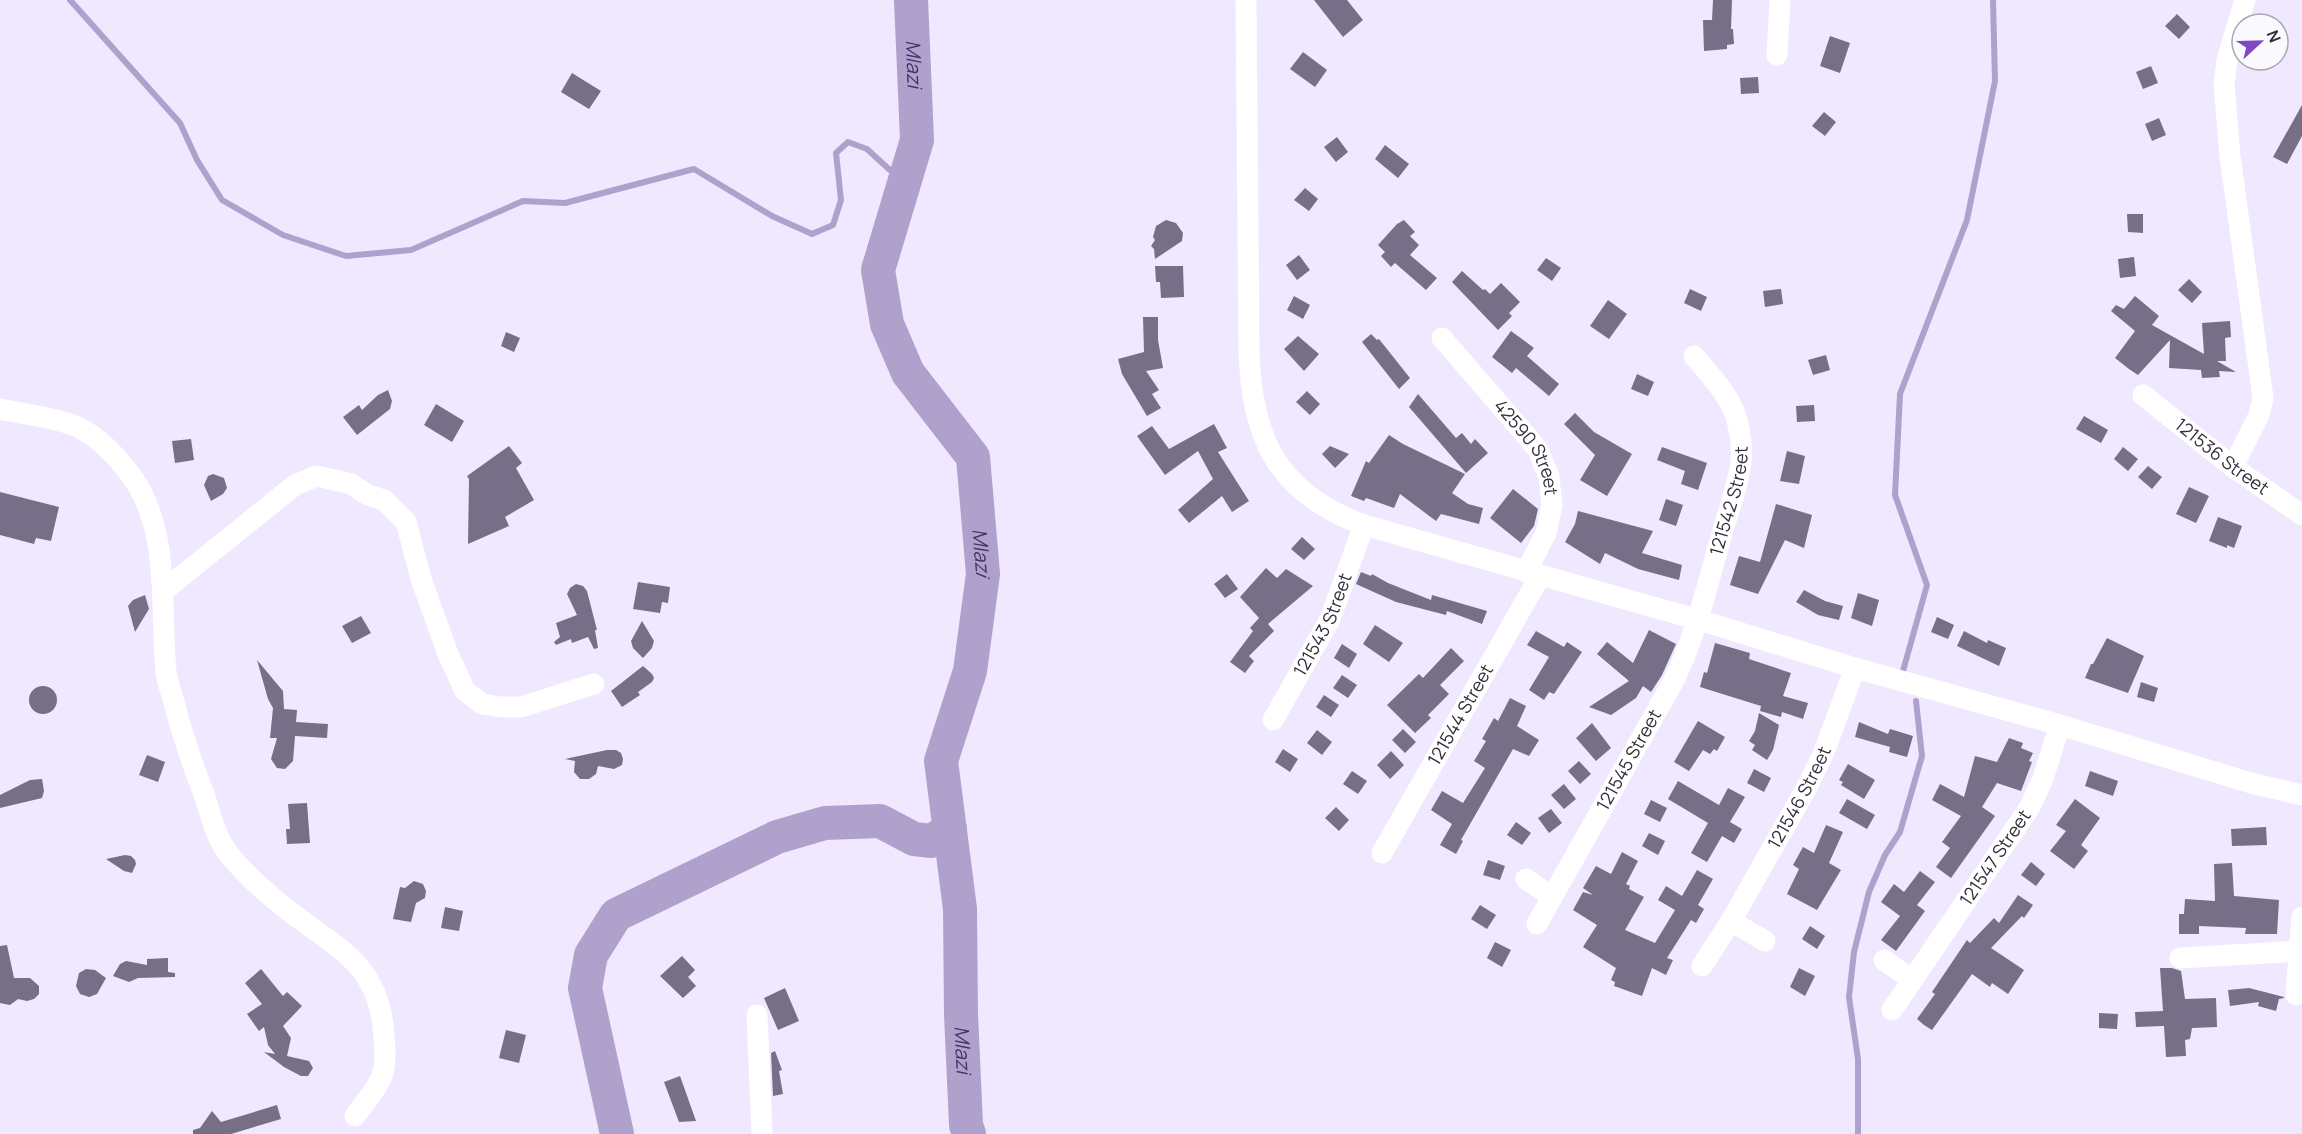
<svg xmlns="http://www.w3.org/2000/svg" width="2302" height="1134" font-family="Manrope,sans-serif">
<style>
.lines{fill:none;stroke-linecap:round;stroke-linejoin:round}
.stream{stroke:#b0a1cc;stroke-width:6}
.river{stroke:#b0a1cc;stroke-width:34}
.building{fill:#776e87}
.minor{stroke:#fff;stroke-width:21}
.labels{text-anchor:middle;stroke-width:6;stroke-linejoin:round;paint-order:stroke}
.street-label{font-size:18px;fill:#312e38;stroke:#faf9fe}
.water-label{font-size:20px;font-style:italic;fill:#473067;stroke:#faf9fe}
</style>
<rect width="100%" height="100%" fill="#f0e8ff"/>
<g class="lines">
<!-- stream -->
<path class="stream" d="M70 0 180 123 197 160 222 200 283 235 346 256 411 250 523 201 565 203 694 169 772 216 812 234 833 225 841 200 836 153 848 142 867 149 904 183
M1903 671 1927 585 1895 495 1900 394 1967 220 1995 81 1993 0
M1858 1134V1059L1849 997 1854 952 1869 892 1885 855 1900 832 1922 756 1916 701"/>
<!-- river -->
<g class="river">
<path id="s1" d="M911 0 917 140 878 270 887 324 908 373 973 457 983 574 970 671 941 761 960 909 961 1014 966 1125 969 1134"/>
<path d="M617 1134 585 988 591 955 616 915 777 837 825 823 880 821 914 839 932 841 950 829"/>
</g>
</g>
<!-- building -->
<path class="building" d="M1314 0H1347L1363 20 1343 37Z
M1713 0H1732L1731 29H1733L1734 44 1727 45V49L1704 51 1703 20H1712Z
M2177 14 2190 27 2179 39 2165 26Z
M1830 36 1850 43 1840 73 1820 66Z
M1303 52 1327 70 1315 87 1290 69Z
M2151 66 2158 83 2143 89 2136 72Z
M572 73 601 91 589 109 561 92Z
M1758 77 1759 93 1741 94 1740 78Z
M2302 105V136L2287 164 2273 157Z
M1824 112 1836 122 1825 136 1812 126Z
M2159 118 2166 135 2152 141 2145 124Z
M1337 137 1348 152 1336 162 1324 147Z
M1385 145 1409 164 1398 178 1375 159Z
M1305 188 1318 199 1309 211 1294 200Z
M2127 214H2143V233L2128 232Z
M1166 220 1176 223 1183 233 1182 241 1155 259 1154 249 1151 246 1155 240 1153 237 1156 226Z
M1404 220 1415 232 1410 236 1419 245 1410 255 1437 278 1426 290 1395 263 1391 267 1381 256 1385 252 1378 245 1397 224Z
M1299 255 1310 270 1297 280 1286 265Z
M2134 257 2136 276 2120 278 2118 259Z
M1546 258 1561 268 1552 281 1537 270Z
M1155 266H1183L1184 297 1161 298 1160 282H1156Z
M1462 271 1483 290 1485 289 1490 294 1501 283 1520 302 1509 313 1512 316 1498 330 1452 282Z
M2189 279 2202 292 2192 303 2178 290Z
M1690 289 1707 297 1701 311 1684 303Z
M1781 289 1783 304 1765 307 1763 291Z
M1294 296 1310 305 1303 319 1287 310Z
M2135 296 2159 316 2152 325 2204 354 2202 323 2230 321 2231 337 2225 338 2226 361H2217L2236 372 2219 371 2220 377 2202 378 2201 370 2169 368 2170 340 2138 375 2129 369 2115 358 2135 331 2111 311 2116 305 2124 309Z
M1608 300 1627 314 1609 339 1590 326Z
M1143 317H1158V340L1163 368 1146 371 1159 390 1152 394 1161 408 1147 416 1122 374 1118 359 1144 352Z
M1511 331 1534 348 1527 356 1559 384 1549 396 1516 368 1512 373 1492 357Z
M506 332 520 338 514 352 501 346Z
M1371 334 1377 340 1379 339 1410 378 1399 389 1362 342Z
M1298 336 1319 354 1304 371 1284 349Z
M1826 355 1830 370 1813 375 1808 360Z
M1637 374 1654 382 1648 396 1631 389Z
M388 390 392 401 390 409 357 435 343 417 359 405 362 410 378 395Z
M1307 391 1320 404 1310 415 1296 402Z
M1418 394 1456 438 1462 433 1471 444 1475 439 1488 453 1466 473 1409 407Z
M436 404 464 421 452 442 424 425Z
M1814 405 1815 421 1797 422 1796 406Z
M1575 413 1594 432 1632 454 1607 496 1580 480 1595 455 1564 424Z
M2084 416 2108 430 2101 443 2076 429Z
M1214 424 1227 448 1218 452 1249 501 1232 512 1222 496 1189 523 1178 510 1213 479 1198 451 1165 475 1137 436 1152 426 1169 449Z
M1389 435 1403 444 1465 474 1452 493 1468 504 1483 508 1479 524 1441 514 1436 521 1400 494 1394 508 1366 498 1364 501 1351 496 1366 461 1369 463Z
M191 439 194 460 175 463 172 441Z
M509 446 522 463 516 468 534 500 505 517 509 526 468 544 469 479 467 476Z
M1330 446 1349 454 1335 468 1322 454Z
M1662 447 1707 463 1698 490 1681 484 1685 471 1657 460Z
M2123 447 2138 459 2128 471 2114 459Z
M1787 451 1805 456 1799 484 1780 481Z
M2148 466 2162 477 2152 489 2138 477Z
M213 474 224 478 227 488 223 494 211 501 204 485 208 476Z
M2189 487 2209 496 2196 523 2176 514Z
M1513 489 1538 509 1534 526 1521 543 1490 518Z
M0 492 59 507 51 541 36 538 34 544 0 535Z
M1666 499 1683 505 1676 526 1659 520Z
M1776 504 1812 515 1804 548 1785 540 1758 594 1730 585 1739 556 1760 562Z
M1578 511 1653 531 1642 553 1682 565 1679 580 1638 569 1605 553 1600 564 1565 542 1575 524Z
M2218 517 2242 526 2234 548 2227 545V548L2209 541Z
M1302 537 1315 549 1304 560 1291 549Z
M1266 568 1277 578 1286 569 1313 586 1268 624 1274 631 1249 656 1254 661 1245 673 1230 662 1253 631 1250 628 1259 618 1240 597Z
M1361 572 1371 576 1372 574 1388 583 1431 600 1432 595 1487 611 1482 624 1447 611 1446 615 1396 602 1356 584Z
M1227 574 1238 589 1225 598 1214 584Z
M638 582 670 587 668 603 662 602 660 613 633 609Z
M576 584 583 586 587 591 597 630H595L598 648 594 649 588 637 572 643 571 639 556 645 554 642 560 637 556 623 577 615 567 594 570 588Z
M1804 590 1825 601 1843 606 1839 620 1818 615 1796 602Z
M1858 593 1879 600 1872 626 1851 618Z
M145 595 149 609 135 632 128 606 133 600Z
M361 616 371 633 352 643 342 626Z
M1937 617 1954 625 1948 639 1931 632Z
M642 621 654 641 652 648 643 658 633 648 631 641Z
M1375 625 1403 643 1389 662 1363 644Z
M1649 630 1676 644 1662 675 1651 692 1643 686 1636 698 1611 715 1589 707 1629 681 1597 654 1607 642 1633 663Z
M1536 631 1564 647 1567 642 1582 652 1554 694 1549 692 1544 700 1529 690 1549 657 1527 645Z
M1964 631 1987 643 1988 640 2006 648 1999 666 1957 646Z
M2107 638 2144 656 2128 693 2085 678 2091 664H2093Z
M1715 643 1750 653 1749 659 1791 673 1783 696 1808 703 1803 719 1782 712 1781 717 1760 711 1761 706 1700 687 1704 672 1707 673Z
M1342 644 1357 654 1349 668 1334 658Z
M1451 648 1464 661 1440 685 1449 694 1428 715 1431 718 1415 733 1387 705 1419 674 1423 678Z
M257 660 283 691 284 709 297 710 296 722 328 724 327 738 295 736 293 761 285 769 277 768 271 759 277 738H270L273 708 268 699Z
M643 666 652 674 654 678 652 682 638 692 640 695 622 707 611 691Z
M1342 675 1357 685 1348 698 1333 688Z
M2141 682 2158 688 2154 702 2137 697Z
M29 700a14 14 0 1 1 28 0a14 14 0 1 1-28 0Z
M1324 695 1339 705 1331 717 1316 707Z
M1510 698 1526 706 1517 726 1539 740 1529 756 1513 749 1461 840 1463 841 1456 854 1440 845 1452 824 1431 810 1442 791 1463 803 1485 768 1474 761 1486 741 1482 739 1494 718 1498 721Z
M1759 713 1779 725 1773 750 1767 760 1752 750 1755 745 1749 741 1755 731Z
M1698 721 1725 737 1717 751 1714 749 1710 754 1703 750 1689 771 1674 762Z
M1859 722 1888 734 1890 729 1913 736 1907 757 1889 752 1890 747 1855 737Z
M1592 723 1611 748 1596 761 1576 738Z
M1403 729 1416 742 1405 753 1392 740Z
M1317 730 1332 742 1322 755 1307 743Z
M2009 738 2023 743 2021 748 2033 753 2029 761 2032 762 2021 791 1997 783 1982 807 1995 816 1951 878 1936 867 1950 848 1942 842 1961 816 1932 800 1940 784 1964 797 1975 756 1997 762Z
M1283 749 1298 759 1290 772 1275 762Z
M607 750H616L621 753 623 759 622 765 614 769 598 766 596 774 589 779H580L574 772 575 761 565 759Z
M1391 751 1404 765 1390 779 1377 765Z
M147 755 165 762 158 782 139 775Z
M1579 761 1591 774 1580 784 1568 771Z
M1848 764 1875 780 1864 799 1841 785 1843 782 1839 780Z
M1754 769 1771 778 1764 792 1747 783Z
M1352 771 1367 781 1358 794 1343 784Z
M2090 771 2118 781 2113 796 2085 786Z
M42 779 44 791 42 798 0 808V795L30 780Z
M1678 781 1719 805 1728 788 1745 797 1730 822 1742 829 1734 843 1722 836 1707 862 1691 853 1708 823 1668 799Z
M1564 784 1576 799 1564 809 1551 795Z
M1847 799 1875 815 1867 829 1839 813Z
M2075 799 2100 818 2081 845 2088 851 2074 869 2050 851 2066 831 2056 825Z
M1651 800 1667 808 1660 822 1644 814Z
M307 803 310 843 287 844 286 829H290L288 804Z
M1336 807 1349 820 1339 831 1325 818Z
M1551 809 1562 823 1549 833 1538 818Z
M1516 822 1531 833 1522 845 1507 835Z
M1826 825 1843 832 1829 863 1841 870 1817 910 1787 894 1799 869 1793 865 1803 847 1814 853Z
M2266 827 2267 845 2232 846 2231 829Z
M1649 833 1665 841 1658 855 1642 846Z
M1622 852 1638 861 1626 884 1630 886 1629 889 1644 897 1625 930 1655 943 1675 910 1658 900 1666 886 1682 896 1697 870 1713 879 1698 905 1704 909 1696 923 1691 920 1667 958 1673 960 1666 975 1652 968 1642 996 1614 986 1615 982 1611 980 1616 968 1583 947 1597 925 1573 910 1583 892 1593 895 1583 888 1596 866 1611 874Z
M125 855 131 856 135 860 136 864 132 873 124 871 106 859Z
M1488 860 1505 866 1500 880 1483 875Z
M2031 862 2045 874 2036 886 2021 875Z
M2232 863 2234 896 2279 900 2277 934H2245L2246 928 2199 926V934H2179V914H2184L2185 899 2215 901 2214 864Z
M1920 871 1935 882 1917 905 1925 911 1896 951 1881 940 1900 916 1881 902 1894 884 1904 892Z
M414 881 423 884 426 891 425 898 416 903 411 922 393 919 400 887 405 888Z
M2018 895 2033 905 2024 918 2022 916 1991 948 2024 970 2008 994 1992 983 1990 987 1972 974 1932 1030 1924 1025 1917 1019 1935 994 1932 992 1967 940 1970 943 1994 918 1999 923Z
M1480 905 1496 915 1487 929 1471 919Z
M445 907 463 911 459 931 441 928Z
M1810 926 1825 936 1817 949 1802 939Z
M1495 942 1511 950 1502 967 1487 958Z
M7 945 14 978H30L39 986V994L34 999 27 1001 18 999 10 1005 0 1003V946Z
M682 956 695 970 688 977 696 986 683 998 660 976Z
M168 958V972L175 973V977L138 978 129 982 113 976 120 964 126 961 147 965V959Z
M1799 968 1815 976 1805 996 1790 987Z
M2160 968H2172L2181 971 2185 999 2216 998 2217 1027 2192 1028 2190 1039 2185 1040 2186 1056 2166 1057 2164 1026 2136 1027 2135 1012 2163 1011Z
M86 969 95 970 106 978 97 994 89 997 80 994 76 986 79 973Z
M261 969 283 996 287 992 302 1006 283 1026 291 1038 287 1056 309 1061 313 1068 308 1076H301L284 1067 264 1052 275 1054 268 1045 264 1027 259 1031 247 1014 262 1004 245 983Z
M785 988 799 1021 778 1030 764 998Z
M2249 988 2284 997V998L2279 999 2276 1011 2258 1006 2259 1002 2230 1006 2228 990Z
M2099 1013 2118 1014 2117 1029 2099 1028Z
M506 1030 526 1035 519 1063 499 1058Z
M775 1051 782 1070 779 1071 783 1094 773 1096 771 1053Z
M680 1076 696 1121 679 1122 664 1082Z
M277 1105 281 1119 231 1134H193V1130L200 1128 212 1111 221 1122Z"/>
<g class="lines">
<!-- minor -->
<g class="minor">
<path d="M1246 0 1249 349C1251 438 1277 493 1364 525L1699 620 1855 668 2060 725 2251 783 2302 795"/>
<path d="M1777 55 1780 0"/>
<path id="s2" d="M1442 338 1524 433 1538 450 1549 477 1552 505 1546 533 1526 572"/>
<path id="s3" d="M2143 395 2233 467 2302 515"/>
<path d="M0 409C22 414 45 416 67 423 94 431 116 455 132 477 171 531 160 609 166 671 167 682 171 692 174 702 182 735 193 766 205 797 210 812 214 831 222 844 239 872 281 906 308 925 348 954 377 972 383 1026 388 1077 385 1076 355 1116"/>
<path d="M2233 467 2259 415 2263 398 2230 156 2224 85 2227 60 2245 0"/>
<path d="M163 591 295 485 317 476 351 484 368 495 384 500 406 522 422 582 448 654 465 691 482 704 501 707H521L594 684"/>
<path id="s4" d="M1273 720 1330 619 1364 525"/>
<path id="s5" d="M1382 853 1540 576"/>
<path d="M1526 879 1551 896"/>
<path d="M1731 921 1765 941"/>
<path id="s6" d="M1537 924 1674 680C1696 635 1707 586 1721 537 1728 512 1738 487 1741 461 1743 448 1740 433 1737 420 1730 395 1710 375 1694 356"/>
<path d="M2180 958 2300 951"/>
<path d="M1884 960 1912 980"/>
<path id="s7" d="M1702 966 1731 921 1807 787 1824 752 1855 668"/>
<path d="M2296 995 2302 917"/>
<path id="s8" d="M1892 1010 2030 807 2043 778 2060 725"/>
<path d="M757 1015 762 1134"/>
</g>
</g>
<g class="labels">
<!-- street labels -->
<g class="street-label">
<text dy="6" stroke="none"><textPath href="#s2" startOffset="140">42590 Street</textPath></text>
<text dy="6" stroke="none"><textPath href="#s3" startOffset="100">121536 Street</textPath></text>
<text dy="6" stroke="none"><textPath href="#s6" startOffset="468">121542 Street</textPath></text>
<text dy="6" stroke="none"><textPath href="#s4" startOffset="108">121543 Street</textPath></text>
<text dy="6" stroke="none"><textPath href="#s5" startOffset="159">121544 Street</textPath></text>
<text dy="6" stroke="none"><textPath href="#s6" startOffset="188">121545 Street</textPath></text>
<text dy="6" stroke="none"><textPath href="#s7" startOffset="195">121546 Street</textPath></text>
<text dy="6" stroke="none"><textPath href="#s8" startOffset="184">121547 Street</textPath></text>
</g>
<!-- water labels -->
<g class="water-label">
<text dy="7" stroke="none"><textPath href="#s1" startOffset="64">Mlazi</textPath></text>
<text dy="7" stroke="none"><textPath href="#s1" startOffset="586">Mlazi</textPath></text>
<text dy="7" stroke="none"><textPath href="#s1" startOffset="1090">Mlazi</textPath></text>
</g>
</g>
<!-- north arrow -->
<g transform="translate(2260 42) rotate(68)"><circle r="28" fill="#faf9fe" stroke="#aaa8af" stroke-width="1.5"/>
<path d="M0-4.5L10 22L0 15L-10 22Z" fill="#7f4ac1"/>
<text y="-9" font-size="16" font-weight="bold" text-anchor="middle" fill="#312e38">N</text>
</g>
</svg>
